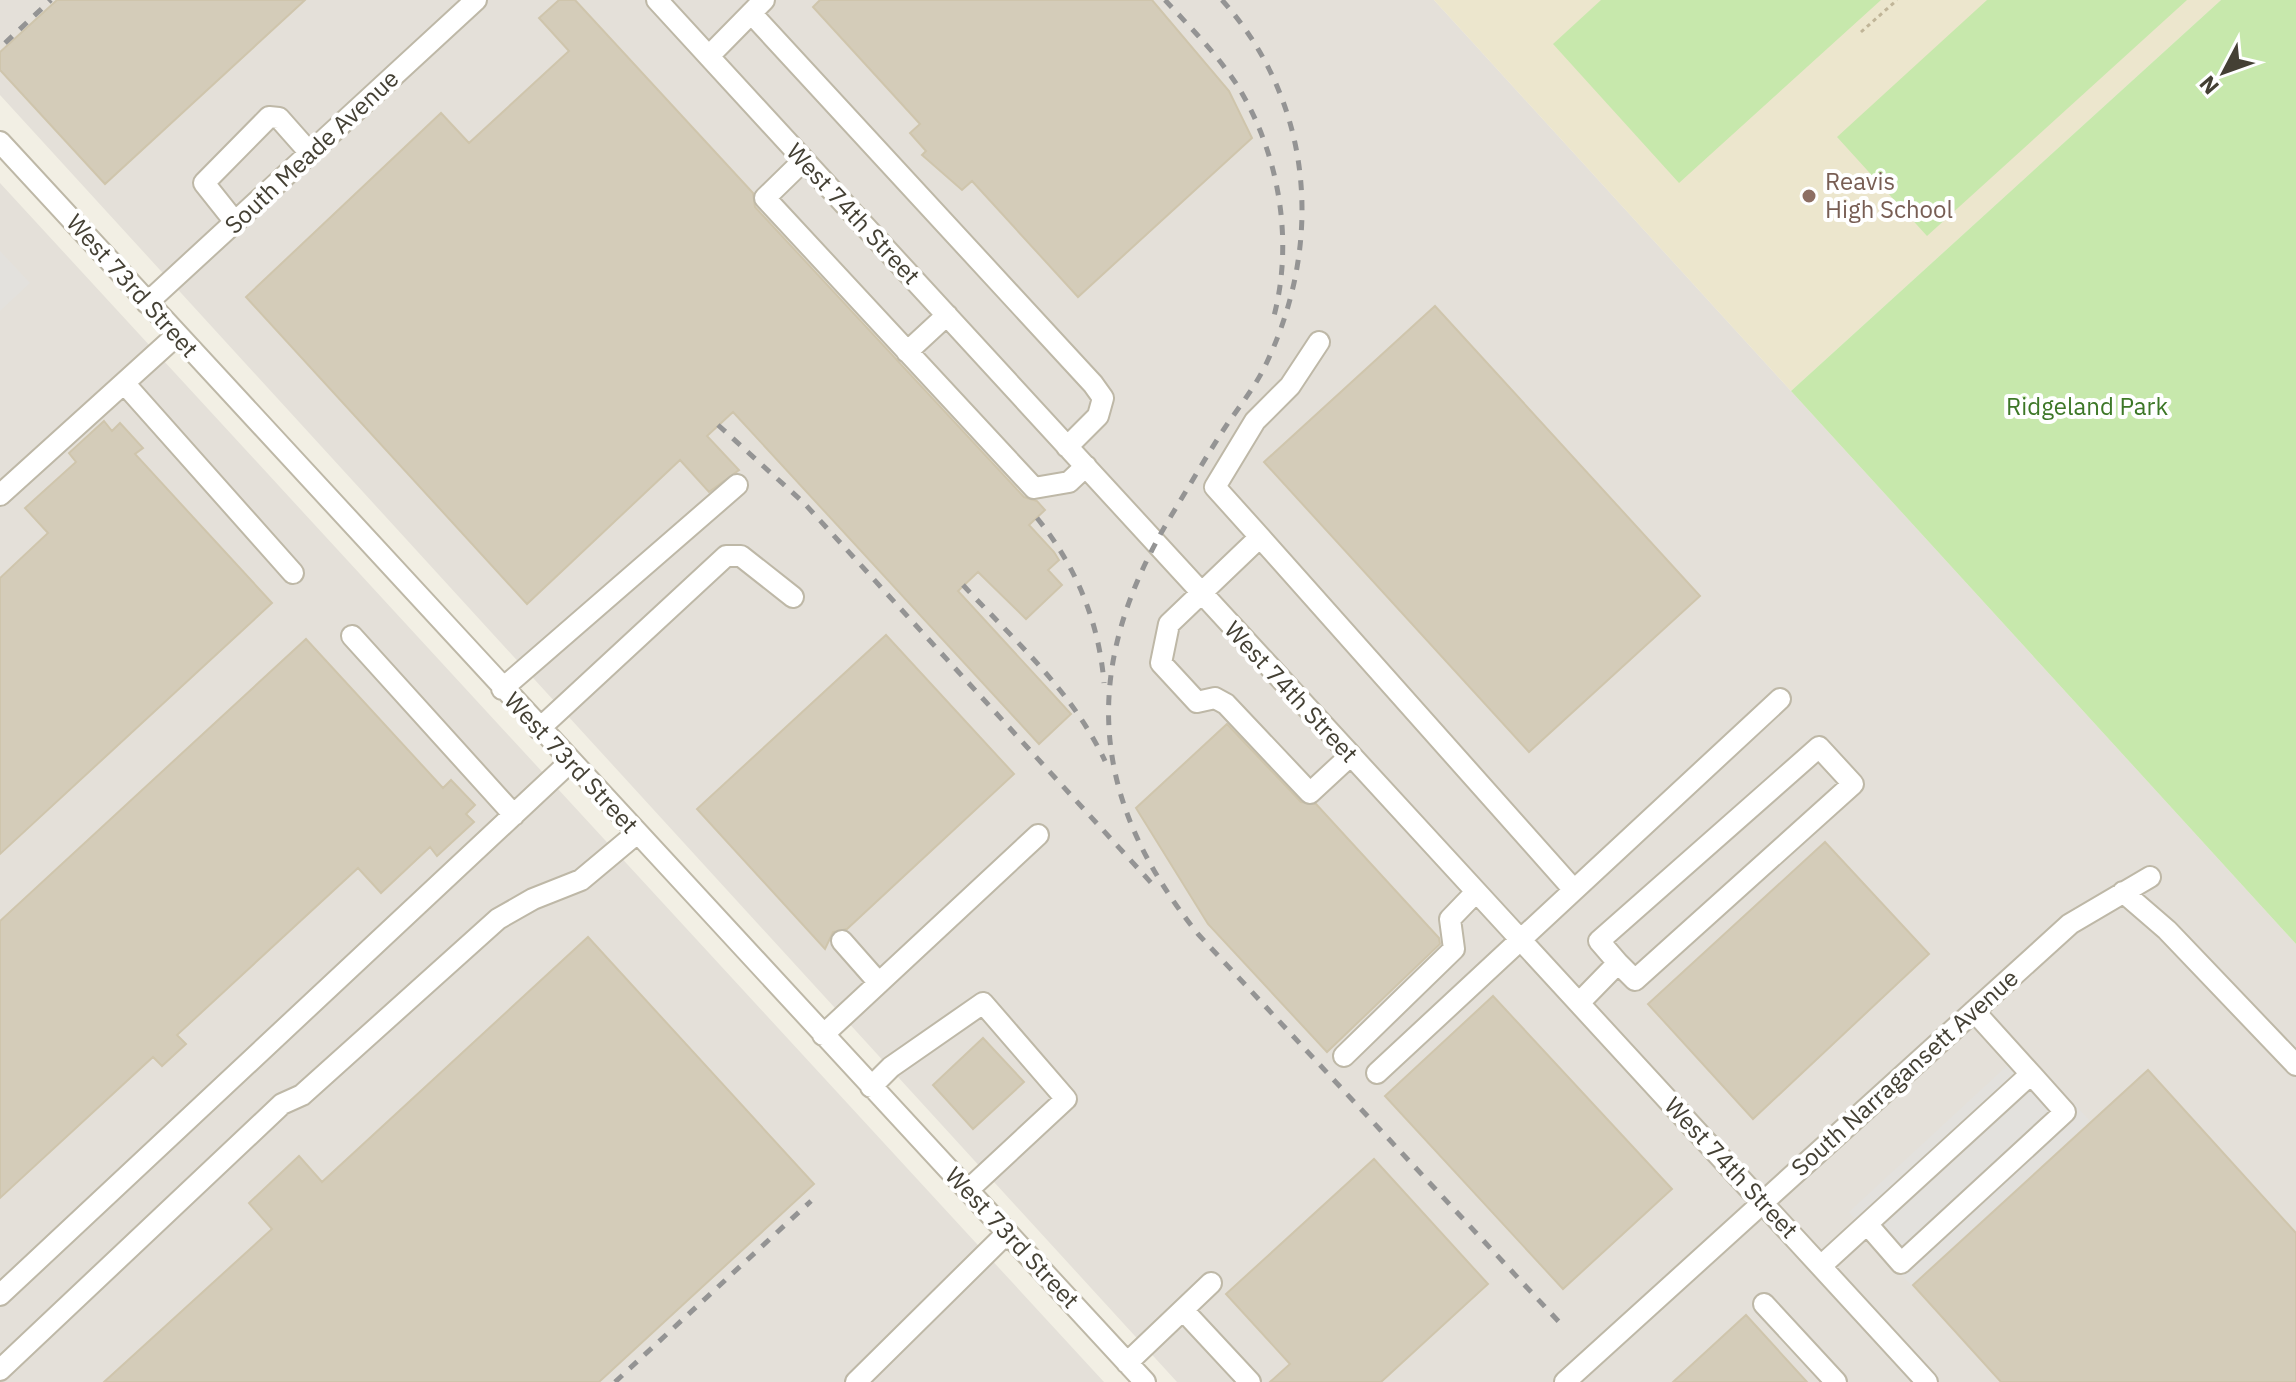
<svg xmlns="http://www.w3.org/2000/svg" width="2296" height="1382" font-family="'IBM Plex Sans',sans-serif">
<style>
.industrial{fill:#e4e0d9}
.education{fill:#ece6cd}
.green{fill:#c7e8ac}
.parking{fill:#e3e1dd}
.building{fill:#d4ccb9;stroke:#cfc5ac;stroke-width:2}
.lines{fill:none;stroke-linecap:round;stroke-linejoin:round}
.minor-casing{stroke:#beb8a7;stroke-width:24}
.path{stroke:#c0b598;stroke-width:3;stroke-dasharray:4 4;stroke-linecap:butt}
.minor{stroke:#fff;stroke-width:20}
.rail{stroke:#949494;stroke-width:5;stroke-dasharray:10 10;stroke-linecap:butt}
.education-dot{fill:#8d6e63;stroke:#fff;stroke-width:3}
.labels{text-anchor:middle;stroke-width:8;stroke-linejoin:round;paint-order:stroke}
.street-label{font-size:24px;fill:#444034;stroke:#fff}
.education-label{font-size:24px;fill:#785e54;stroke:#fff;text-anchor:start}
.park-label{font-size:24px;fill:#3d7727;stroke:#fff}
</style>
<rect width="100%" height="100%" fill="#f2efe4"/>
<!-- industrial -->
<path class="industrial" d="M0 0H1434L2296 944V1382H1177L0 95Z
M0 183 1104 1382H0Z"/>
<!-- education -->
<path class="education" d="M1434 0H2221L1791 391Z"/>
<!-- green -->
<path class="green" d="M1601 0H1881L1679 183 1553 44Z
M1987 0H2187L1927 236 1837 137Z
M2221 0H2296V944L1791 391Z"/>
<!-- parking -->
<path class="parking" d="M0 251 30 283 0 311Z
M2024 1050 2090 1121 1912 1286 1855 1224 1857 1222 1849 1212Z"/>
<!-- building -->
<path class="building" d="M57 0H305L105 184 0 70V52Z
M559 0H575L753 193 755 207 1024 497 1037 501 1045 510 1029 525 1054 552 1059 560 1048 570 1062 585 1026 619 978 572 958 591 1071 714 1039 744 733 412 707 436 739 470 709 492 680 460 527 604 246 297 441 113 469 143 569 51 539 18Z
M820 0H1152L1229 91 1252 138 1078 297 972 181 962 190 922 155 926 151 910 133 920 124 813 7Z
M1435 306 1700 596 1529 752 1264 462Z
M104 421 112 431 120 423 143 448 135 454 272 603 0 854V578L48 533 25 508 76 462 69 453Z
M886 635 1014 774 847 929 833 932 825 949 697 809Z
M306 639 443 788 451 780 475 805 466 814 474 822 437 856 430 847 381 893 358 868 177 1035 186 1044 162 1066 153 1057 0 1198V921Z
M1227 724 1301 802 1316 804 1439 938 1440 944 1327 1052 1208 924 1136 808Z
M1825 842 1929 954 1753 1119 1648 1004Z
M588 937 814 1184 599 1382H104L272 1229 249 1203 299 1156 322 1182Z
M1493 996 1672 1189 1563 1289 1385 1096Z
M983 1038 1024 1082 973 1129 933 1085Z
M2148 1070 2296 1233V1382H2001L1913 1285Z
M1374 1159 1488 1284 1381 1382H1270L1290 1364 1226 1294Z
M1746 1315 1807 1382H1673Z"/>
<g class="lines">
<defs>
<path id="minor" d="M657 0 1927 1382
M751 13 1093 384 1103 398 1098 416 1067 447
M709 56 764 0
M0 142 1145 1382
M804 160 765 198 1034 488 1069 482 1086 466
M235 222 204 183 269 117 279 118 310 153
M147 303 476 0
M907 352 947 315
M124 383 293 573
M0 495 177 335
M1260 537 1215 487 1255 421 1290 386 1319 342
M352 636 514 815
M502 689 737 485
M539 729 726 556H741L793 597
M1350 756 1310 793 1226 704 1215 698 1197 702 1161 663 1169 624 1260 537 1574 890
M2123 892 2167 930 2296 1065
M842 941 879 983
M1579 1003 1618 963 1599 941 1819 747 1853 784 1635 980 1618 963
M823 1035 1038 835
M1344 1056 1454 949 1450 919 1476 892
M1377 1073 1780 699
M871 1087 891 1067 983 1003 1066 1099 968 1190
M1867 1224 1901 1263 2065 1112 2031 1074
M1821 1266 2031 1074 1974 1011
M0 1295 570 762
M1764 1304 1836 1382
M1183 1310 1250 1382
M1127 1363 1211 1283
M0 1370 282 1104 302 1095 498 919 533 899 581 880 636 834
M856 1382 1007 1233
M1565 1382 2070 924 2150 877"/>
</defs>
<!-- minor casing -->
<use href="#minor" class="minor-casing"/>
<!-- path -->
<path class="path" d="M1861 32 1897 0"/>
<!-- minor -->
<use href="#minor" class="minor"/>
<!-- rail -->
<path class="rail" d="M1165 0C1190 27 1217 54 1237 85 1280 154 1295 245 1272 323
M1222 0C1313 102 1324 241 1267 362 1257 384 1242 403 1228 423 1208 453 1190 485 1171 516 1080 667 1088 797 1198 934L1560 1323
M5 43 51 0
M718 425 804 503 1155 887
M1037 518C1076 566 1099 622 1104 683
M963 585C1016 642 1072 691 1105 761
M615 1382 811 1201"/>
</g>
<!-- markers -->
<circle class="education-dot" cx="1809" cy="196" r="8"/>
<g class="labels">
<!-- street labels -->
<g class="street-label">
<text transform="translate(312 152) rotate(-43)" y="8">South Meade Avenue</text>
<text transform="translate(853 214) rotate(47)" y="8">West 74th Street</text>
<text transform="translate(132 286) rotate(48)" y="8">West 73rd Street</text>
<text transform="translate(1291 692) rotate(47)" y="8">West 74th Street</text>
<text transform="translate(571 763) rotate(47)" y="8">West 73rd Street</text>
<text transform="translate(1905 1073) rotate(-42)" y="8">South Narragansett Avenue</text>
<text transform="translate(1731 1168) rotate(47)" y="8">West 74th Street</text>
<text transform="translate(1012 1238) rotate(47)" y="8">West 73rd Street</text>
</g>
<!-- education labels -->
<g class="education-label">
<text x="1825" y="190">Reavis<tspan x="1825" dy="28">High School</tspan></text>
</g>
<!-- park labels -->
<g class="park-label">
<text x="2087" y="415">Ridgeland Park</text>
</g>
</g>
<!-- north arrow -->
<g transform="translate(2224 72) rotate(229)" stroke="#ffffff" stroke-width="6" paint-order="stroke">
<path d="M0-6L14 30L0 20L-14 30Z" fill="#444034"/>
<text y="-12" font-size="22" font-weight="bold" text-anchor="middle" fill="#444034">N</text>
</g>
</svg>
